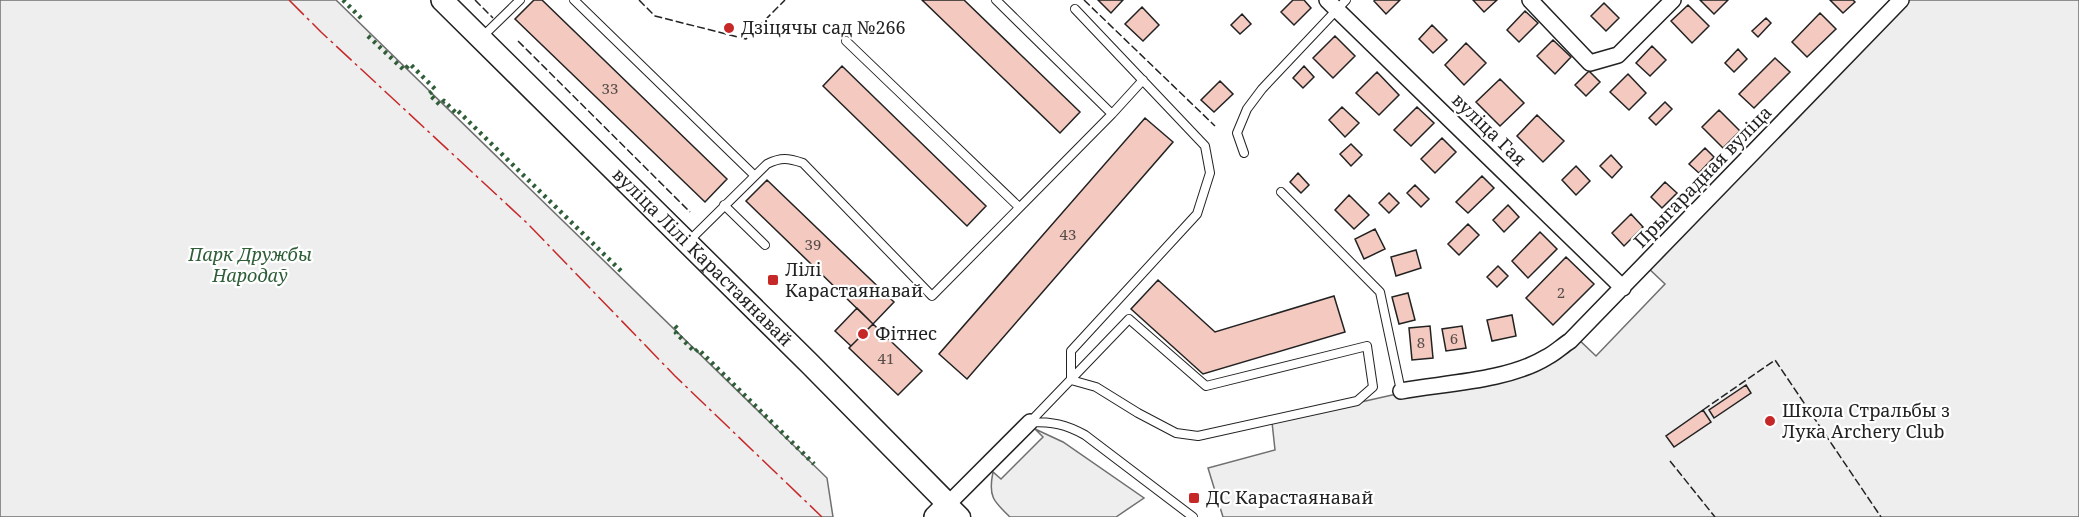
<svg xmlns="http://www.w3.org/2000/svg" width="2079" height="517" font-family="'Noto Serif',serif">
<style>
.green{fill:#eee;stroke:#6f6f6f;stroke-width:1.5}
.building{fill:#f3c9c0;stroke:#222;stroke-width:1.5}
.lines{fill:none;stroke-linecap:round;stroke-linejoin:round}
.service-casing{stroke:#222;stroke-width:10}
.minor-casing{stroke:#222;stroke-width:18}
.tertiary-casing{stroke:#222;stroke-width:21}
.secondary-casing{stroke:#222;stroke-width:24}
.service{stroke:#fff;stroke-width:8}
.minor{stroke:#fff;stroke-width:15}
.tertiary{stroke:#fff;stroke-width:18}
.secondary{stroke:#fff;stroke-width:21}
.hedge{stroke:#2f5e38;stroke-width:4.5;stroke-dasharray:3 4.5;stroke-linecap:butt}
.fence{stroke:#222;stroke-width:1.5;stroke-dasharray:8 3;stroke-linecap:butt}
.power{stroke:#c62828;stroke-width:1.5;stroke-dasharray:21 4.5 3 4.5;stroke-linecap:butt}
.poi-dot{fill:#c62828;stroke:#fff;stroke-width:2}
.labels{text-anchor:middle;stroke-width:4.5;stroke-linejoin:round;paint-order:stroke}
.number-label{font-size:15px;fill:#564c4a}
.poi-label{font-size:18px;fill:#222;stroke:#fff;text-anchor:start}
.street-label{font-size:18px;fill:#222;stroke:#fff}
.park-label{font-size:18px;font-style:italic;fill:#2f5e38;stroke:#fff}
</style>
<rect width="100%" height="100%" fill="#fff"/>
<!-- green -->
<path class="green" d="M0 0H336L827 478 833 517H0Z
M1903 0H2079V517H1223L1208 468 1275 450 1272 422 1401 393 1484 380 1577 338 1596 356 1665 284 1646 266Z
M1035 429 1063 442 1144 498 1116 517H1010C993 501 988 496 993 472L1001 479 1043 437Z"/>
<!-- building -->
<path class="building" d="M534 0H542L727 179 705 202 515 19Z
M922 0H964L1080 112 1060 133Z
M1098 0H1123L1111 13Z
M1293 0H1304L1311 8 1294 25 1281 12Z
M1375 0H1400L1386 14 1374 1Z
M1473 0H1497L1484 12Z
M1700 0H1728L1714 14Z
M1830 0H1853L1855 2 1843 13Z
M1604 3 1619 18 1606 31 1591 16Z
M1688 5 1709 26 1692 43 1671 21Z
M1142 7 1159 25 1143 41 1125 24Z
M1525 11 1538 23 1519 42 1507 30Z
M1820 13 1836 29 1807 57 1792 42Z
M1242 14 1251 24 1240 34 1231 25Z
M1766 18 1771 23 1758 37 1752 31Z
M1432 25 1447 40 1433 53 1419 39Z
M1335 36 1355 56 1333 78 1313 58Z
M1553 40 1571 57 1555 74 1537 56Z
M1466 43 1486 63 1464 85 1445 65Z
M1652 46 1666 60 1650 76 1636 63Z
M1738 49 1747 59 1734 72 1725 63Z
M1775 58 1790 72 1754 108 1739 94Z
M842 66 986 206 967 226 823 86Z
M1304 66 1314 77 1303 88 1293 78Z
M1589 71 1600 82 1586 96 1575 85Z
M1377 72 1399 95 1379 115 1356 93Z
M1628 74 1646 93 1629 110 1610 92Z
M1500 79 1524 103 1500 126 1476 102Z
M1220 81 1233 94 1214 112 1201 100Z
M1665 102 1672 109 1656 125 1649 118Z
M1342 107 1359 123 1345 137 1329 120Z
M1417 107 1434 123 1411 146 1394 130Z
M1719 110 1740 131 1723 148 1702 127Z
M1537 115 1564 141 1543 162 1517 136Z
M1145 118 1173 142 967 379 939 354Z
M1442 138 1456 152 1435 173 1421 159Z
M1351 144 1362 155 1351 166 1340 154Z
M1705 148 1714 157 1699 173 1689 164Z
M1611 155 1622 167 1612 178 1600 166Z
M1576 166 1590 181 1576 195 1562 180Z
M1298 173 1309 185 1301 193 1290 182Z
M1482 176 1494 188 1468 213 1456 202Z
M767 180 894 302 873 324 746 201Z
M1665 182 1677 193 1662 208 1651 197Z
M1415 185 1429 199 1421 207 1407 193Z
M1389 193 1399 203 1389 213 1379 203Z
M1349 195 1369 215 1354 229 1335 210Z
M1508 205 1519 217 1504 232 1493 220Z
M1631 214 1643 227 1624 246 1612 233Z
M1468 224 1479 235 1459 255 1448 244Z
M1375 229 1385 249 1364 259 1355 239Z
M1540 232 1557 249 1528 278 1512 261Z
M1416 250 1421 268 1396 276 1391 257Z
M1566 257 1594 284 1553 325 1526 298Z
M1498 266 1508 276 1497 287 1487 277Z
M1158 280 1215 332 1334 296 1345 332 1203 374 1131 309Z
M1408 293 1415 320 1399 324 1392 297Z
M857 308 873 324 851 346 835 331Z
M1512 315 1516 336 1492 341 1487 320Z
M873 324 922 371 898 395 849 348Z
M1430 326 1433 358 1412 360 1409 328Z
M1462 326 1466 348 1446 351 1442 329Z
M1746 385 1751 393 1714 418 1709 410Z
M1703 410 1711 422 1674 447 1666 436Z"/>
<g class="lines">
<defs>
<path id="service" d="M574 0 754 175
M996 0 1112 114
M481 38 520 0
M846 41 1019 207
M1244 153 1237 133 1247 109 1262 89 1346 0
M1281 192 1380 292 1401 391
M724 205 765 245
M689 241 767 164C781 157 788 158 803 163L932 296 1112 114 1143 80
M1030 422 1129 319 1206 386 1367 346 1373 387 1357 401 1198 436 1176 433 1138 413 1096 387 1071 380V351L1197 214 1210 173 1205 146 1075 9
M1030 422C1053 422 1065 424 1085 435L1193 517"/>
<path id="minor" d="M1327 0 1623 288
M1530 0 1590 63 1618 55 1673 0
M1401 391C1445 383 1508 381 1547 357 1555 353 1562 346 1570 341L1901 0
M948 504 1030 422"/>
<path id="tertiary" d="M948 504 961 517"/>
<g id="secondary">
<path id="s1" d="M442 0 810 364 948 504 935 517"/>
</g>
</defs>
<!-- service casing -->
<use href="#service" class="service-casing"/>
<!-- minor casing -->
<use href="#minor" class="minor-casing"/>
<!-- tertiary casing -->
<use href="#tertiary" class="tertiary-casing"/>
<!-- secondary casing -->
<use href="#secondary" class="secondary-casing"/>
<!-- service -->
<use href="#service" class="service"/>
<!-- minor -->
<use href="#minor" class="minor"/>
<!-- tertiary -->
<use href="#tertiary" class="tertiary"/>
<!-- secondary -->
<use href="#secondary" class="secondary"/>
<!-- hedge -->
<path class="hedge" d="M343 0 363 20
M368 36 404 70 410 64 435 89 429 94 440 105 444 101 456 113 458 111 621 271
M675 326 679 330 676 333 695 352 698 349 814 464"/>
<!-- fence -->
<path class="fence" d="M475 0 493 18
M639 0 655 16 746 39 785 0
M1084 0 1215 126
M518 41 690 212
M1703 410 1775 360 1881 517
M1670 461 1715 517"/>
<!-- power -->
<path class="power" d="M289 0 321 32 527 223 675 376 822 517"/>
</g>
<!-- markers -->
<g class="poi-dot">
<circle cx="729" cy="28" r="6"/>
<rect x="767" y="274" width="12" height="12" rx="3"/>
<circle cx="863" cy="334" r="6"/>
<circle cx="1770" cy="421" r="6"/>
<rect x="1188" y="492" width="12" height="12" rx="3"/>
</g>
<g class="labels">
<!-- number labels -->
<g class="number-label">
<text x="610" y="94">33</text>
<text x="1068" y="240">43</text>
<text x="813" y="250">39</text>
<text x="1561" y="298">2</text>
<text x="1454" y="344">6</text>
<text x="1421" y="348">8</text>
<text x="886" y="364">41</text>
</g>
<!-- poi labels -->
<g class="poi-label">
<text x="741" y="34">Дзіцячы сад №266</text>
<text x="785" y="276">Лілі<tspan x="785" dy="21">Карастаянавай</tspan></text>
<text x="875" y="340">Фітнес</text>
<text x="1782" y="417">Школа Стральбы з<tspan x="1782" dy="21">Лука Archery Club</tspan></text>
<text x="1206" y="504">ДС Карастаянавай</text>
</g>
<!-- street labels -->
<g class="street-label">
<text transform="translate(1489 130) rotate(44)" y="6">вуліца Гая</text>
<text transform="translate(1703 177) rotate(-46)" y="6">Прыгарадная вуліца</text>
<text dy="6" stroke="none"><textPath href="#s1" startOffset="366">вуліца Лілі Карастаянавай</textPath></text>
</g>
<!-- park labels -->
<g class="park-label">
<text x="250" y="261">Парк Дружбы<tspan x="250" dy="21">Народаў</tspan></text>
</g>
</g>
</svg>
